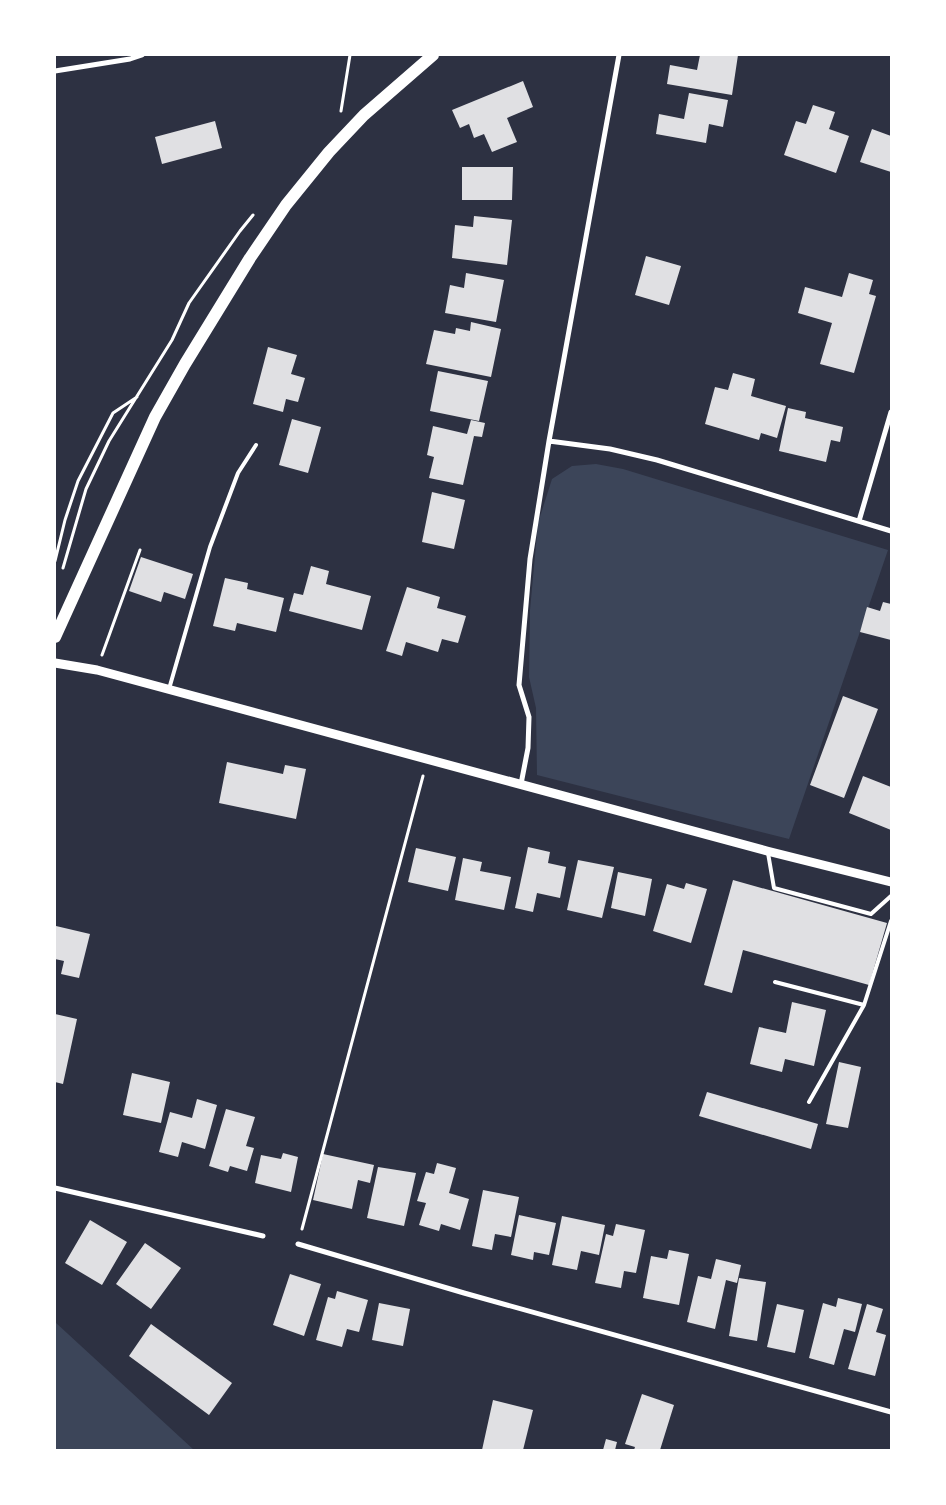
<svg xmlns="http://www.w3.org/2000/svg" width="946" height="1505" font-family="Rubik,sans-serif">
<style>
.green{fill:#3c4559}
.building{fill:#e0e0e3}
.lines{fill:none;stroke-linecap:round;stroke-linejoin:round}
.path{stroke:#fff;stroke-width:3}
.service{stroke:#fff;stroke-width:4}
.minor{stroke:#fff;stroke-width:5}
.tertiary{stroke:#fff;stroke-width:9}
.primary{stroke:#fff;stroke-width:12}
</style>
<rect width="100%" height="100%" fill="#2d3142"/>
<!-- green -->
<path class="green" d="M596 464 623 469 888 550 789 839 537 775 536 708 529 677 530 610 538 523 552 479 572 466Z
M55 1322 194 1450H55Z"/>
<!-- building -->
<path class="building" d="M700 55H738L732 95 667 84 670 65 697 70Z
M523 81 533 107 507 118 517 142 492 152 484 134 474 138 469 124 460 128 452 110Z
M689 93 728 100 723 127 709 124 706 143 656 134 659 114 684 119Z
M813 105 835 112 829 129 849 136 836 173 784 155 796 121 806 124Z
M215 121 222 148 162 164 155 137Z
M872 129 891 136V172L860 162Z
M462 167H513L512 200H462Z
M474 216 512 220 507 265 452 258 455 225 473 227Z
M646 256 681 266 669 305 635 295Z
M466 273 504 280 496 322 445 313 450 285 464 288Z
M849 273 873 280 869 294 876 296 854 373 820 364 832 323 798 313 805 287 842 297Z
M471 322 501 329 491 377 426 364 434 330 455 334 456 328 470 331Z
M268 347 297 355 291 374 305 378 298 402 286 399 283 412 253 404Z
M438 371 488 381 479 421 430 411Z
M733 373 755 379 751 396 786 406 777 438 761 433 759 440 705 424 715 387 728 390Z
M788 408 806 412 805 418 843 427 840 442 831 440 826 462 779 451Z
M292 419 321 427 308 473 279 465Z
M471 420 485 423 482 437 474 436 463 485 429 478 434 457 427 455 433 426 467 434Z
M432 492 465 500 454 549 422 542Z
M141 557 193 574 185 599 164 592 161 602 129 591Z
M311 566 329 571 326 584 371 596 362 630 289 611 294 593 303 595Z
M225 578 248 583 247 589 284 598 276 632 237 623 235 631 213 626Z
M407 587 440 597 437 608 466 616 458 643 442 639 438 652 406 642 402 656 386 651Z
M883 602 891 604V640L860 632 867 607 880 611Z
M843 696 878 709 844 798 810 785Z
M227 762 283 774 285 765 306 769 296 819 219 803Z
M863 776 891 787V830L849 813Z
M528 847 550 852 548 863 566 867 560 898 537 893 533 912 515 908Z
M416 848 456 857 448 891 408 882Z
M463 858 482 862 480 871 511 877 504 910 455 900Z
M578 860 614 867 602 918 567 910Z
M618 872 652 879 645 916 611 908Z
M733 880 887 923 869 985 743 950 732 993 704 985Z
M686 883 707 889 691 943 653 931 667 884 684 889Z
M56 926 90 934 79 978 61 974 64 961 55 959Z
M792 1002 826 1010 814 1066 785 1059 782 1072 750 1064 759 1027 786 1033Z
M55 1014 77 1019 63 1084 55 1082Z
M839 1062 861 1067 848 1128 826 1124Z
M132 1073 170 1082 161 1123 123 1115Z
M707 1092 818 1124 811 1149 699 1116Z
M197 1099 217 1105 205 1149 182 1142 178 1157 159 1152 170 1112 192 1118Z
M226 1109 255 1117 246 1146 254 1148 247 1171 230 1166 228 1172 209 1166Z
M283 1153 298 1157 291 1192 255 1183 261 1155 281 1159Z
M323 1154 374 1165 370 1183 358 1180 352 1209 313 1200Z
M437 1163 456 1168 449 1193 469 1199 460 1230 441 1224 439 1231 419 1225 426 1203 417 1201 426 1172 434 1174Z
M378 1167 416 1173 404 1226 367 1218Z
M483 1190 519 1197 511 1237 495 1234 492 1250 472 1246Z
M519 1215 556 1223 549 1255 534 1252 533 1260 511 1255Z
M562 1216 605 1225 599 1255 581 1251 577 1270 552 1265Z
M90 1220 127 1242 102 1285 65 1263Z
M616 1224 645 1230 636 1273 624 1271 621 1288 595 1283 606 1234 613 1236Z
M145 1243 181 1268 151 1309 116 1284Z
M669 1250 689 1254 679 1305 643 1298 651 1256 667 1259Z
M716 1259 741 1265 737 1283 726 1280 715 1329 687 1322 698 1276 711 1279Z
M290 1274 321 1284 304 1336 273 1325Z
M739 1278 766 1282 757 1341 729 1336Z
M337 1291 368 1300 359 1332 347 1329 342 1347 316 1340 328 1297 335 1299Z
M838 1298 862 1304 855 1332 844 1329 834 1365 809 1358 823 1303 836 1307Z
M379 1303 410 1309 403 1346 372 1340Z
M777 1304 804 1310 795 1353 767 1347Z
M867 1304 883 1309 876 1332 886 1335 875 1376 848 1369Z
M151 1324 232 1383 209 1415 129 1356Z
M642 1394 674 1405 660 1450H634L635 1447 625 1444Z
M493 1400 533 1410 523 1450H482Z
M606 1439 617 1442 615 1450H603Z"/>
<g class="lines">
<!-- path -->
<path class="path" d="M341 111 350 55
M55 561 65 520 78 481 113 413 137 397
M63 568 86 489 109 441 172 340 189 303 240 231 253 215
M102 655 140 550
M302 1229 423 776"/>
<!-- service -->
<path class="service" d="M169 689 210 547 238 473 256 445
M768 853 774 888 871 914 891 896
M775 982 864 1005
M809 1102 864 1005 891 921"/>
<!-- minor -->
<path class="minor" d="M55 71 130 59 142 55
M549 441 610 449 657 460 891 531
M859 521 891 412
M521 784 528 748 529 717 519 685 530 559 549 441 619 55
M55 1188 263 1236
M298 1244 464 1293 891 1412"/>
<!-- tertiary -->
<path class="tertiary" d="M55 663 97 670 767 851 891 882"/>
<!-- primary -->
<path class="primary" d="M55 637 155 417 185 364 250 258 286 205 329 152 364 115 433 55"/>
</g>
<!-- border -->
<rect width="946" height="1505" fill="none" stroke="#ffffff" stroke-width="112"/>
</svg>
